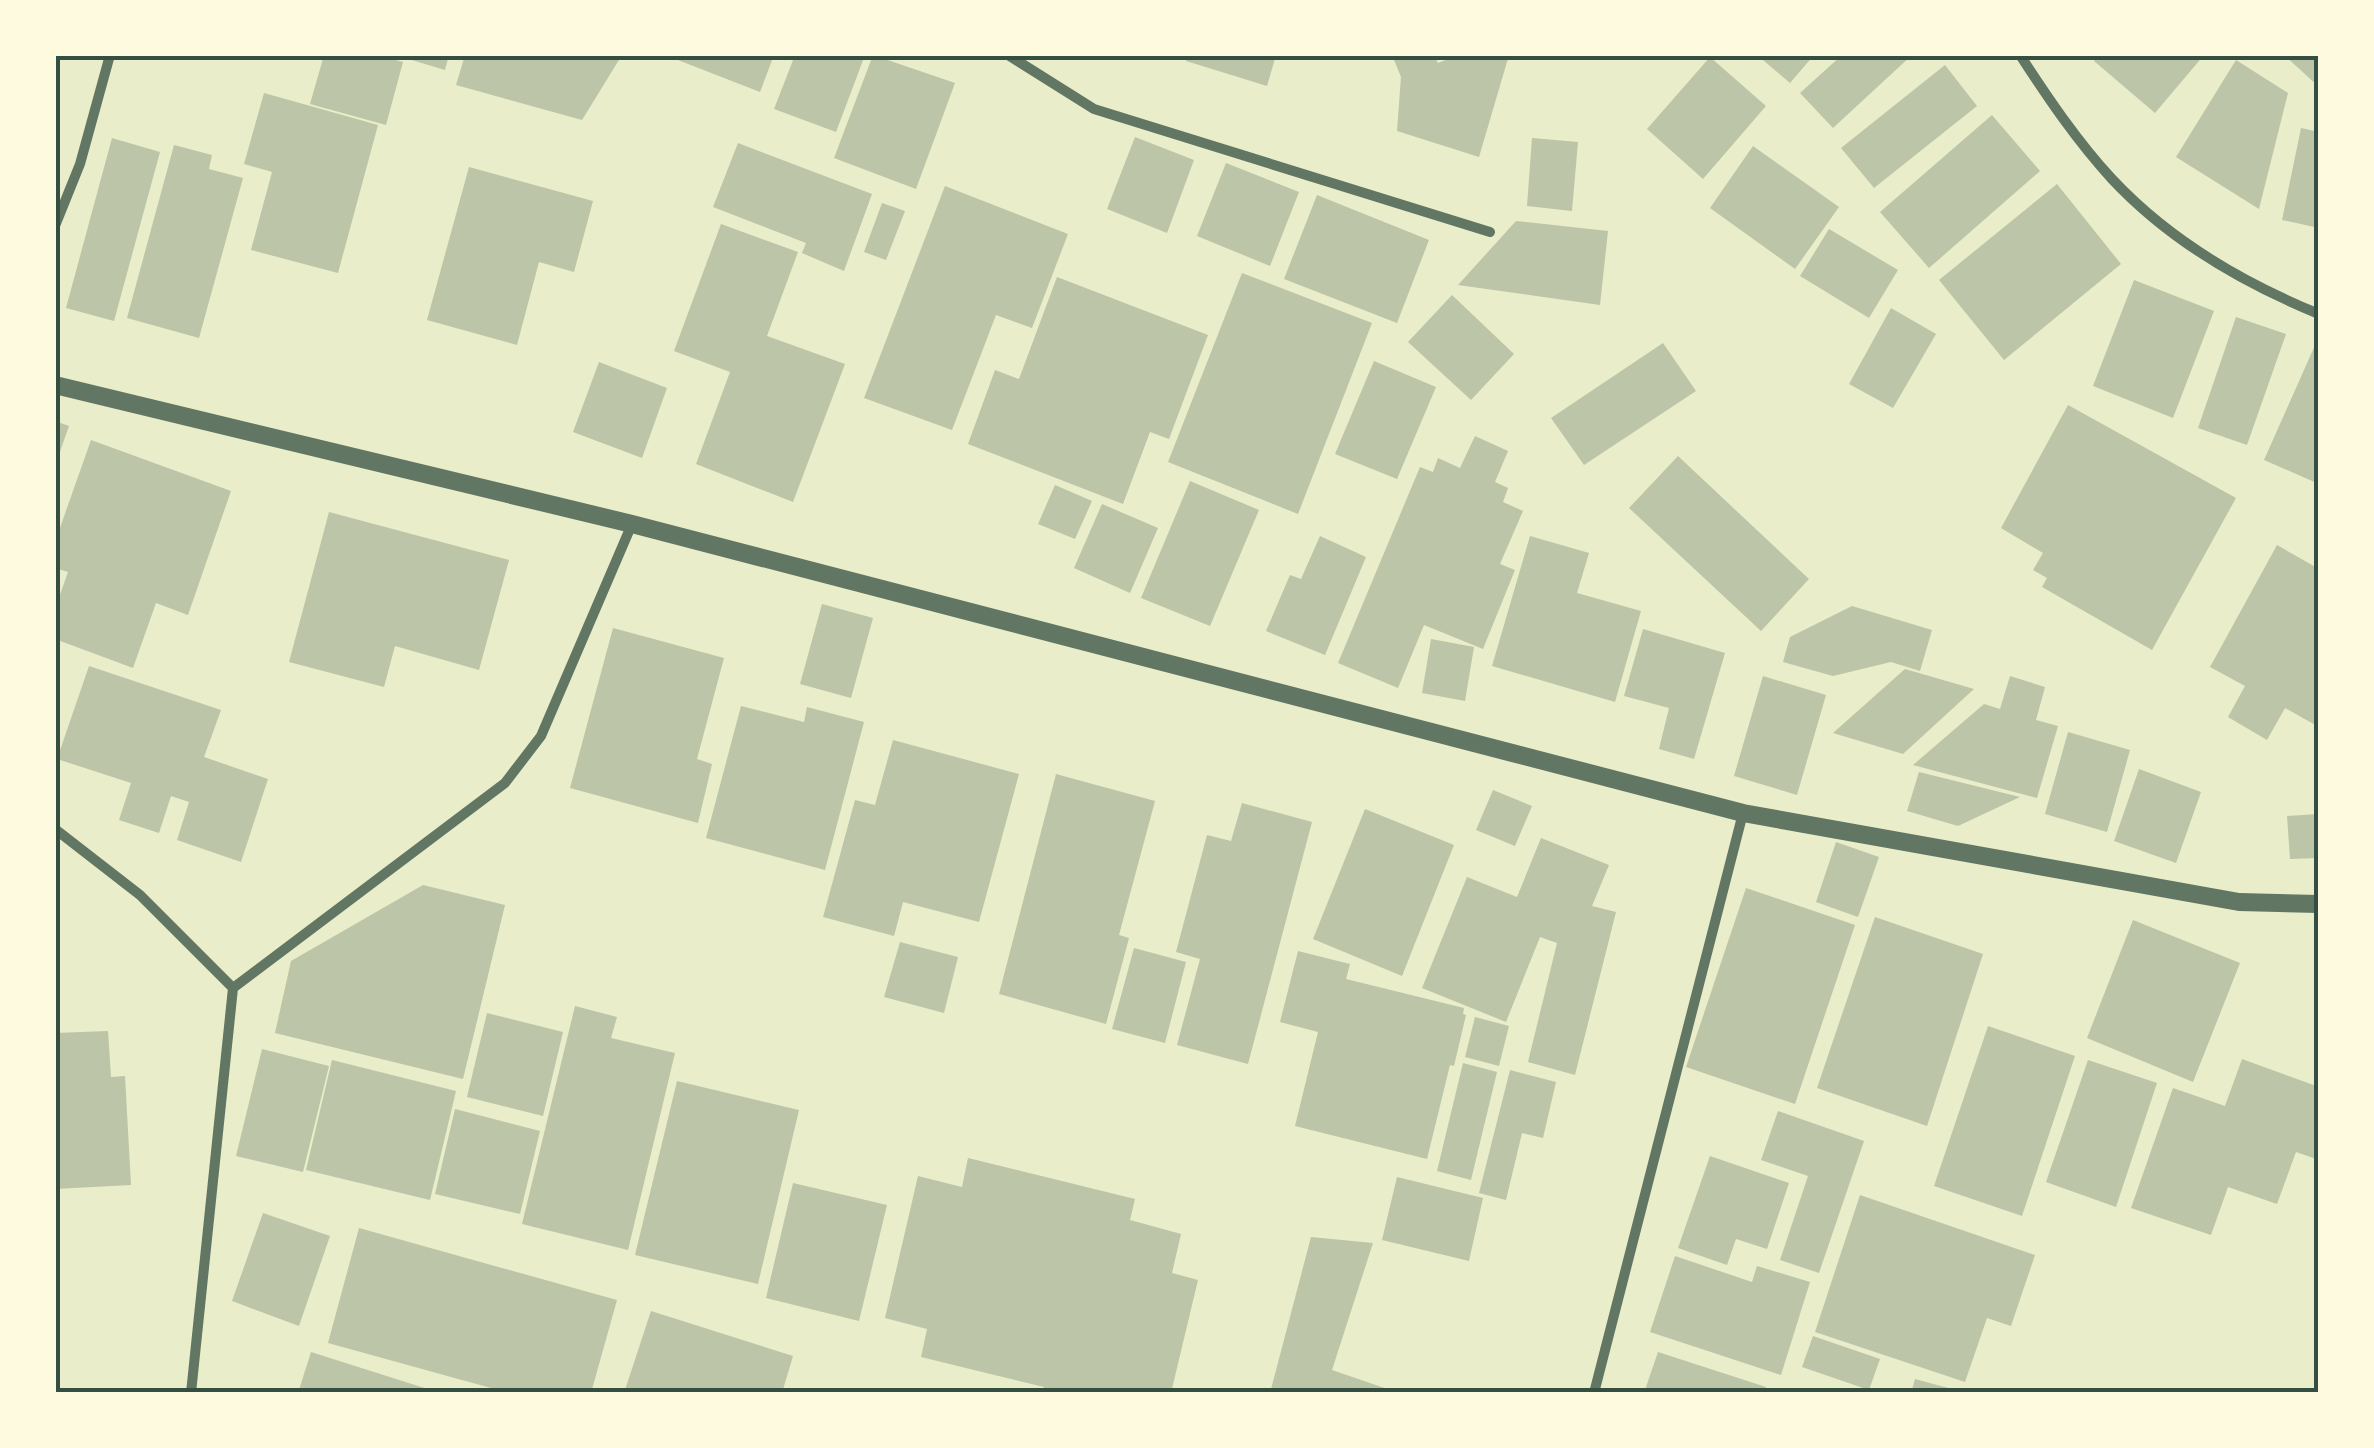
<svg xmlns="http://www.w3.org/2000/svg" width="2374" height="1448" font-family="'Titillium Web',sans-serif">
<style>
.building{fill:#bcc5a7}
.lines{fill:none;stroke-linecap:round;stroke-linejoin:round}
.minor{stroke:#617663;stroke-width:10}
.tertiary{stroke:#617663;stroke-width:18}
.neatline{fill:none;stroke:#344e41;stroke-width:4}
</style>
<rect width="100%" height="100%" fill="#e9edc9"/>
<!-- building -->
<path class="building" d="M324 55H378L403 62 386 125 310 104Z
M395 55H449L445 70Z
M465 55H622L582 120 456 85Z
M665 55H774L760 92Z
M795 55H865L836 132 774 109Z
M873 55 955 83 916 189 834 158Z
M1188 55H1276L1267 86 1186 61Z
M1392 55H1434L1438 63 1458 55H1509L1479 157 1397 131 1401 77Z
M1757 55H1814L1790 83Z
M1842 55H1912L1833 128 1800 93Z
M2099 55H2204L2155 113 2094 61Z
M2284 55H2319V87Z
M1710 57 1766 106 1703 179 1647 129Z
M2236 60 2288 93 2259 209 2176 157Z
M1945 65 1977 106 1874 188 1841 148Z
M264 93 378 125 338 273 251 250 272 172 244 164Z
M1992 115 2040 171 1929 268 1880 212Z
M2301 128 2319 132V228L2282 220Z
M1135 137 1194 160 1167 233 1107 209Z
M112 138 160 152 114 321 66 308Z
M1532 138 1578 142 1572 211 1527 206Z
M738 143 872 194 844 271 802 253 806 243 713 207Z
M174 145 212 155 209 169 243 178 199 338 127 318Z
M1753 146 1839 207 1795 269 1710 208Z
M1226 163 1299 192 1270 266 1197 236Z
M469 167 593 201 574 272 539 262 517 345 427 320Z
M2057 184 2121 264 2004 360 1939 280Z
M945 186 1068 234 1032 328 996 315 952 430 864 398Z
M1317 195 1429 240 1397 323 1284 279Z
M882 203 905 211 886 260 864 252Z
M1516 221 1608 231 1600 305 1458 285Z
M721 224 798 252 767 336 845 364 793 502 696 464 730 372 674 351Z
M1829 229 1898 270 1869 318 1800 276Z
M1242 273 1372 323 1298 514 1168 462Z
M1057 277 1208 335 1169 439 1150 432 1123 504 968 444 995 370 1019 379Z
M2134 280 2214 311 2173 418 2093 386Z
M1452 295 1514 354 1471 400 1408 342Z
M1891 308 1936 334 1893 408 1849 384Z
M2236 317 2286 334 2247 445 2198 428Z
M1663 343 1696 391 1584 465 1551 418Z
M2316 343 2319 344V484L2264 460Z
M1374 361 1436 387 1397 479 1335 454Z
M599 362 667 388 642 458 573 432Z
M2068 405 2236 498 2152 650 2042 587 2047 578 2033 570 2043 553 2001 528Z
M55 421 69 426 56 463H55Z
M1475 436 1508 451 1495 482 1508 488 1503 502 1523 511 1500 564 1515 570 1483 649 1424 625 1398 688 1338 663 1420 467 1433 472 1438 458 1460 468Z
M91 440 231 491 188 615 156 603 133 668 55 639V609L68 572 55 568V542Z
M1678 456 1809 579 1761 631 1629 508Z
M1190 481 1259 510 1210 626 1141 598Z
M1055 485 1092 501 1075 539 1038 524Z
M1102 504 1158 528 1130 593 1074 568Z
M329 512 509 560 479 670 395 646 384 687 289 662Z
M1320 536 1366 557 1325 655 1266 631 1290 575 1301 579Z
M1530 536 1589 553 1577 593 1641 611 1615 702 1492 666Z
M2277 545 2319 569V727L2285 708 2267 740 2228 717 2245 686 2210 667Z
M822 604 873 618 851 698 800 684Z
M1852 606 1932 630 1920 671 1891 662 1833 676 1783 662 1790 637Z
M613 628 724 658 697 759 712 764 698 823 570 788Z
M1643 629 1725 653 1694 759 1659 749 1669 708 1624 696Z
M1431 639 1474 647 1465 701 1422 693Z
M89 666 221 710 204 757 268 779 241 862 177 840 189 802 171 796 159 833 119 820 131 783 57 759Z
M1905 669 1974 689 1903 754 1833 733Z
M1763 676 1826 695 1797 795 1734 776Z
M2010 676 2045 687 2036 720 2058 726 2037 798 1913 765 1984 704 2000 709Z
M741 706 804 722 807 707 864 722 825 870 706 838Z
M2068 732 2130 750 2107 832 2045 814Z
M893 740 1019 774 979 922 903 902 894 936 823 917 855 800 875 805Z
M2139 769 2201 792 2176 863 2114 841Z
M1919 772 2020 797 1958 826 1907 811Z
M1056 774 1155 801 1119 935 1129 938 1106 1024 999 994Z
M1493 790 1532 806 1515 846 1476 830Z
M1242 803 1312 822 1248 1064 1177 1045 1200 959 1176 952 1207 835 1231 841Z
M1365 809 1454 845 1402 976 1313 939Z
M2319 814V858L2290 859 2287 816Z
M1541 838 1609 865 1592 906 1616 912 1575 1075 1528 1062 1557 943 1540 937 1506 1022 1422 988 1467 877 1517 897Z
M1836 842 1879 857 1858 917 1816 902Z
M423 885 505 905 463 1079 275 1033 291 961Z
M1746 888 1855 925 1795 1104 1686 1067Z
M1875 917 1983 954 1927 1126 1817 1088Z
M2133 920 2240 963 2193 1082 2087 1038Z
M900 942 958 957 944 1013 884 997Z
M1134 948 1186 962 1165 1043 1112 1029Z
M1298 951 1350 964 1346 979 1464 1008 1463 1014 1466 1015 1454 1066 1450 1065 1427 1159 1295 1126 1318 1032 1280 1022Z
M575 1006 617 1017 611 1038 675 1053 628 1250 522 1224Z
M487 1013 563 1032 543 1116 467 1097Z
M1475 1017 1509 1026 1499 1066 1465 1057Z
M1988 1026 2075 1056 2022 1216 1934 1186Z
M108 1031 111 1077 125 1076 131 1185 55 1189V1033Z
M262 1049 329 1066 303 1172 236 1156Z
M2242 1059 2319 1087V1160L2296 1152 2277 1204 2228 1187 2211 1235 2131 1208 2173 1088 2225 1106Z
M332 1060 456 1091 430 1200 306 1170Z
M2088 1060 2157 1083 2116 1207 2046 1182Z
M1463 1063 1497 1072 1471 1180 1437 1171Z
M1510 1070 1556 1082 1543 1138 1522 1133 1506 1200 1479 1193Z
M677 1081 799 1110 758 1284 635 1255Z
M455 1109 540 1131 520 1214 435 1194Z
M1778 1111 1864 1141 1819 1273 1780 1260 1808 1176 1761 1160Z
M1710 1156 1789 1183 1767 1249 1736 1239 1727 1265 1678 1248Z
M968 1158 1135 1199 1130 1220 1181 1234 1172 1273 1198 1280 1171 1393H1043L1044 1387 921 1357 927 1329 885 1318 918 1176 962 1187Z
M1397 1177 1483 1198 1469 1261 1382 1240Z
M793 1183 887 1205 859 1321 766 1298Z
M1860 1195 2035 1255 2011 1326 1987 1318 1965 1382 1815 1332Z
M263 1213 330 1236 299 1326 232 1301Z
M359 1228 617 1300 591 1393H509L328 1343Z
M1311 1237 1373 1243 1332 1370 1399 1393H1270Z
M1675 1256 1752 1282 1757 1266 1810 1282 1781 1375 1650 1332Z
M651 1311 793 1356 782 1393H624Z
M1813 1336 1880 1359 1869 1390 1802 1367Z
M311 1352 437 1392V1393H298Z
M1658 1352 1766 1387 1764 1393H1644Z
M1915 1379 1963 1392V1393H1911Z"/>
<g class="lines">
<!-- minor -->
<path class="minor" d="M1008 55 1094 109 1490 232
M2020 55C2048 98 2077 141 2112 179 2169 240 2243 283 2319 314
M55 226 80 164 110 55
M55 829 140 895 233 988
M191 1393 233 988 505 783 541 736 632 524
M1594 1393 1743 813"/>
<!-- tertiary -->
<path class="tertiary" d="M55 385 632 524 1743 813 2239 902 2319 904"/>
</g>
<!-- border -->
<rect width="2374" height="1448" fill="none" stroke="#fefae0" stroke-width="115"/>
<rect x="58" y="58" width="2258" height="1332" class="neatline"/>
</svg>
